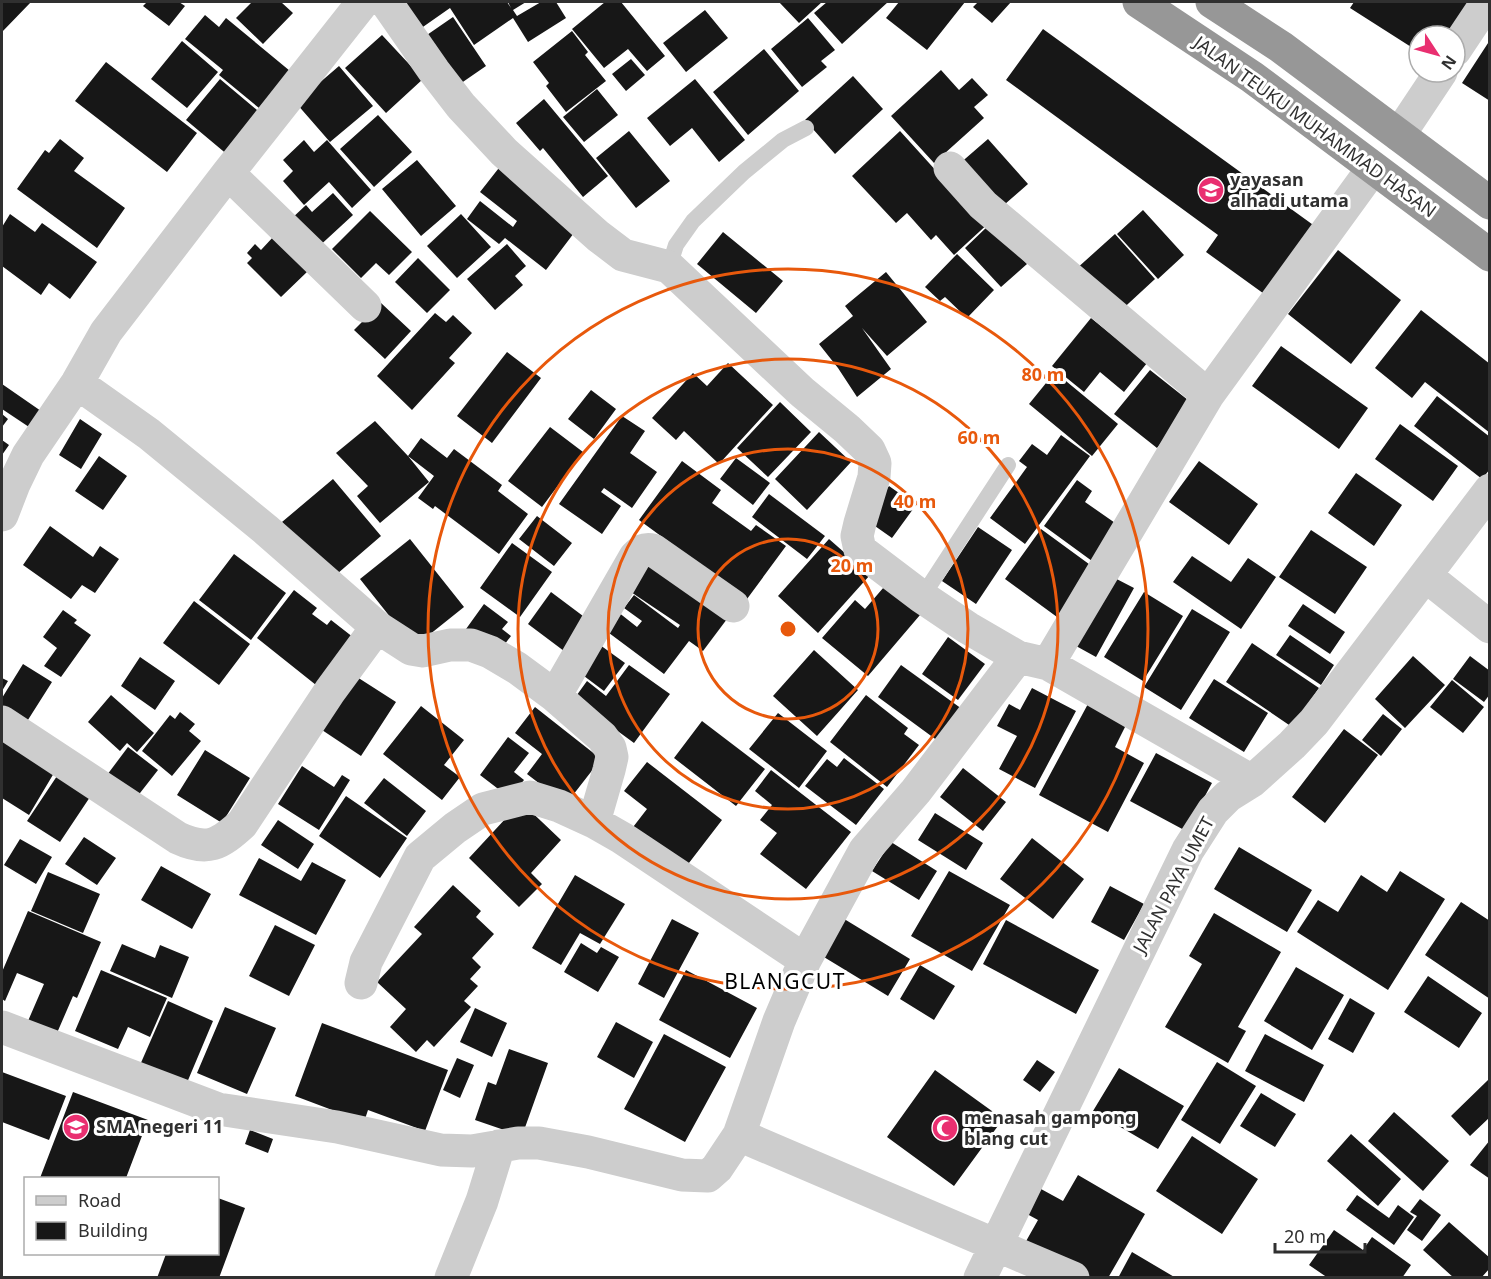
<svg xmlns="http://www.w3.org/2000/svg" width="1491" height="1279" font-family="'Noto Sans',sans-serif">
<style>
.building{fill:#171717}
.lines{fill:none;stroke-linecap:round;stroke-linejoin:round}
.lane{stroke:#cdcdcd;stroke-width:16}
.street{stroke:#cdcdcd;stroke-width:33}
.highway{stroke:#979797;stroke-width:33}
.ring{fill:none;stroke:#e8590c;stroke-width:3}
.labels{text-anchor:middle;stroke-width:6;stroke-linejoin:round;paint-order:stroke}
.street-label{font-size:18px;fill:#303030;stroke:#fff}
.poi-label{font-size:18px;font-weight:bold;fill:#303030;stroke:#fff;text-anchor:start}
.quarter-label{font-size:21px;letter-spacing:1.5px;fill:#000;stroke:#fff}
.centre{fill:#e8590c;stroke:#fff;stroke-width:3}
.ring-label{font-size:18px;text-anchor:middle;font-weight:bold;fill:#e8590c;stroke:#fff;stroke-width:6;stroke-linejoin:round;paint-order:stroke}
</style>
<rect width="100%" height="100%" fill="#fff"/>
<!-- building -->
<path class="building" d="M2 2H31L2 32Z
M147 2H179L185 6 169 26 143 6Z
M252 2H281L293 13 263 44 236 18Z
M402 2H507L511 8 508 2H526L513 10 517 16 541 2H556L566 18 528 42 513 18 474 45 450 8 420 29Z
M605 2H621L665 56 647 71 628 49 604 68 572 29Z
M779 2H822L799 23Z
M827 2H888L842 44 814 13Z
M899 2H965L927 50 886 18Z
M978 2H1011L992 23 973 7Z
M1354 2H1482L1455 36H1419V52L1350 8Z
M705 10 728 38 686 72 663 43Z
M205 15 219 27 226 18 290 71 259 108 219 75 223 70 185 39Z
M453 17 486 66 457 86 424 37Z
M808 18 835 50 821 61 827 67 802 87 771 49Z
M1043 29 1316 227 1267 296 1206 252 1218 235 1006 80Z
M572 31 588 52 585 55 606 81 566 112 546 86 549 83 533 62Z
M382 35 423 79 386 113 345 68Z
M1490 40V101L1462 83Z
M182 41 218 72 187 108 151 79Z
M764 49 799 91 748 135 713 92Z
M631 59 645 75 626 91 612 74Z
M106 62 197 133 167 172 75 101Z
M339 66 373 106 330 142 296 103Z
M941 70 959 90 972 78 988 95 974 107 984 118 934 163 891 116Z
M853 76 883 109 835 154 805 120Z
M220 79 263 115 229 156 186 120Z
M695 79 745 140 719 162 692 128 670 146 647 118Z
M597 89 618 115 584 142 563 117Z
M544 99 608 176 583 197 543 148 540 151 516 123Z
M378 115 412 152 374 187 340 149Z
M629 131 670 181 636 208 596 158Z
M900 131 968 206 992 220 954 255 936 235 931 240 907 213 896 223 852 176Z
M60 139 84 158 74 171 125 208 97 248 17 189 45 150 49 153Z
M988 139 1028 184 997 211 958 165Z
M304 140 314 152 327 140 371 190 352 208 329 182 304 205 283 181 293 171 283 160Z
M417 160 456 206 421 236 382 189Z
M502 164 580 225 546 270 505 238 499 244 467 219 480 201 513 227 517 221 480 192Z
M333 193 353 215 315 250 289 221 306 205 312 212Z
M1143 210 1184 255 1158 279 1117 234Z
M370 211 412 252 389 275 376 263 361 278 332 249Z
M10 214 35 232 42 223 97 262 70 299 49 283 41 295 2 266V227Z
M461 214 491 247 457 278 427 246Z
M990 224 1027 264 1001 287 965 248Z
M723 232 783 281 756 313 697 264Z
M1115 234 1155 279 1116 315 1075 270Z
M274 236 308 271 281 297 247 263 252 258 247 253 255 244 261 250Z
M507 244 526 266 515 276 523 285 495 310 467 279Z
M1338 250 1401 300 1351 364 1288 314Z
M957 254 994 290 967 318 945 297 940 301 925 287Z
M418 258 450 290 427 313 395 282Z
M886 272 927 322 887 356 862 328 891 369 857 397 838 368 819 344 853 316 845 306Z
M381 303 411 331 385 359 354 330Z
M1421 310 1490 364V433L1425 382 1412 398 1375 368Z
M435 313 446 322 453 315 472 333 449 358 455 363 412 410 377 376Z
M1091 318 1147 363 1124 392 1100 372 1084 392 1052 366Z
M1281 346 1368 408 1339 449 1252 386Z
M507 352 541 378 492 443 457 416Z
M728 363 773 405 719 464 684 431 676 440 652 418 693 373 707 386Z
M1150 370 1193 404 1157 448 1114 414Z
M1055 372 1118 424 1092 456 1029 404Z
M2 384 41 411 29 427 2 409Z
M591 390 616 409 594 439 568 419Z
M1437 396 1490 437V469L1482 479 1414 426Z
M780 402 811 432 768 477 737 448Z
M2 414 8 419 2 427Z
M622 416 645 431 630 453 657 472 632 508 604 488 601 492 621 506 602 534 559 504Z
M80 419 102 434 81 469 59 455Z
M375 421 408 456 421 438 447 458 454 449 502 485 498 491 528 514 499 554 435 506 433 509 418 498 434 476 408 456 429 482 380 523 357 496 368 486 336 453Z
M1400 424 1458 466 1433 501 1375 459Z
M550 427 583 452 542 507 508 481Z
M819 432 851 462 807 510 775 479Z
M1061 435 1090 456 1025 544 990 518 1027 467 1019 461 1032 444 1047 455Z
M2 440 9 445 2 455Z
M99 456 127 476 103 510 75 491Z
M736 458 770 483 753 505 720 479Z
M682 461 721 490 712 503 751 531 756 525 786 546 747 599 639 520Z
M1199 461 1258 504 1229 545 1169 502Z
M1356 473 1402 505 1374 546 1328 513Z
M333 479 381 536 330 580 282 522Z
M1077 480 1092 491 1085 502 1118 525 1092 561 1044 526Z
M889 486 916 505 892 538 865 519Z
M769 494 825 536 807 559 752 517Z
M537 516 572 543 554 566 519 539Z
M50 526 93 557 100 546 119 559 95 593 82 585 71 599 23 565Z
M978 527 1012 550 976 604 942 581Z
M1041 529 1093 567 1057 617 1005 579Z
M1311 530 1367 567 1335 614 1279 577Z
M410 539 464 607 414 647 360 579Z
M829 539 870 575 818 633 778 596Z
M512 543 552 572 520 617 480 588Z
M234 554 286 593 251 640 199 600Z
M644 555 730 615 703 651 689 641 664 674 605 630 618 612 637 627 642 621 624 608 634 595 678 628 680 625 622 586Z
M1192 556 1231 582 1248 558 1276 577 1241 629 1173 582Z
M1105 573 1134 588 1096 657 1067 641Z
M890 580 920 615 868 676 822 638 855 600 865 609Z
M294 590 317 608 312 614 327 625 331 620 358 641 321 689 257 638Z
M551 592 587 619 564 651 528 624Z
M1144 592 1183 616 1143 681 1104 657Z
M194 601 250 644 219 685 163 643Z
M484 604 508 622 502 629 511 636 498 653 466 629Z
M1303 604 1345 632 1330 654 1288 626Z
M1192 609 1230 632 1181 710 1144 687Z
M63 610 77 620 74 623 91 635 61 677 44 666 57 648 43 637Z
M1290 635 1334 665 1321 685 1276 655Z
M948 637 985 664 958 700 922 674Z
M1252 643 1319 688 1292 727 1226 682Z
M600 645 625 663 604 691 580 673Z
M814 650 858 690 817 736 773 696Z
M1413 656 1445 685 1405 728 1375 699Z
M1470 656 1490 671V694L1484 702 1453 679Z
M140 657 175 681 155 710 121 686Z
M23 664 52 682 26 723 2 707V698Z
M629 665 670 694 634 743 574 699 587 681 606 696Z
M901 665 962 709 938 741 878 697Z
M357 677 396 702 361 756 322 730Z
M2 678 8 681 2 691Z
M1214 679 1268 713 1244 752 1189 718Z
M1452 680 1484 707 1463 733 1430 707Z
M1032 688 1076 711 1035 788 999 769 1017 736 997 726 1009 704 1020 710Z
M111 695 154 733 137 752 127 743 120 751 88 722Z
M866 695 908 728 904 734 919 745 887 787 830 742Z
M1089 702 1127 723 1115 747 1144 763 1108 832 1039 795Z
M421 706 464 740 444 765 460 777 442 800 383 754Z
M535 707 601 759 566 804 527 774 542 754 515 733Z
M180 712 195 724 189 731 201 741 172 776 142 751 170 715 175 719Z
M778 713 827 751 799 788 749 749Z
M1383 714 1402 729 1381 756 1362 740Z
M702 721 765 769 736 806 674 758Z
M1344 729 1378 755 1325 823 1292 797Z
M2 731 54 773 29 815 2 798Z
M508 737 529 753 514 772 524 780 510 798 480 775Z
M128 747 158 770 133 802 104 779Z
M205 750 250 778 222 823 177 795Z
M1156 753 1212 783 1186 831 1130 801Z
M844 758 884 789 856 825 805 786 827 759 837 767Z
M647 762 722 820 682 872 630 831 647 809 624 791Z
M302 766 334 787 342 775 350 780 319 830 278 804Z
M963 768 1006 802 983 831 940 797Z
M771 770 851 832 806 889 760 854 777 833 760 820 772 805 755 791Z
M59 773 92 794 60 842 27 821Z
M384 778 426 811 407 836 364 803Z
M346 796 407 838 380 878 319 836Z
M521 802 561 840 531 873 542 884 519 907 469 858Z
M935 813 983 843 966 870 918 840Z
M278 820 314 844 298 869 261 845Z
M84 837 116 858 97 885 65 864Z
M1032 838 1084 879 1053 919 1000 879Z
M20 839 52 857 36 884 4 865Z
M891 842 937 871 919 900 872 871Z
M1239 847 1312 890 1287 932 1214 889Z
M259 858 301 881 312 862 346 880 316 935 239 895Z
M161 866 211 894 192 929 141 900Z
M949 871 1010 905 972 971 911 936Z
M1400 871 1445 899 1388 990 1297 932 1318 900 1338 912 1361 875 1387 892Z
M48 872 100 894 83 933 31 911Z
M575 875 625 904 600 944 580 933 561 965 532 948Z
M453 885 481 911 476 917 494 934 472 958 481 967 470 979 478 986 464 1001 471 1007 434 1047 427 1040 416 1052 390 1027 406 1009 377 982 422 934 414 927Z
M1110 886 1144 904 1124 940 1091 922Z
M1461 902 1490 921V999L1425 955Z
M28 911 101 942 77 998 73 996 57 1033 28 1021 44 984 17 973 5 1001 2 999V972Z
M1214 913 1281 952 1238 1027 1246 1031 1228 1063 1165 1027 1202 964 1189 956Z
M836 914 910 959 888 996 814 951Z
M672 919 699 933 664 998 638 984Z
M1006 920 1099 970 1076 1014 983 964Z
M275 925 315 945 289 996 249 976Z
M581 943 597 953 601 947 619 957 598 992 564 972Z
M122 944 155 958 160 945 189 957 172 998 110 971Z
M920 965 955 986 934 1020 900 999Z
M1296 967 1344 995 1312 1050 1264 1021Z
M101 970 167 998 150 1037 128 1027 118 1049 75 1031Z
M686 970 757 1008 730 1058 659 1020Z
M1428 976 1482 1013 1459 1048 1404 1012Z
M1350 998 1375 1013 1353 1053 1328 1039Z
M168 1001 213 1021 186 1085 140 1065Z
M225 1007 276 1028 247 1094 197 1073Z
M475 1008 507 1023 492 1057 460 1042Z
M616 1022 653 1042 634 1078 597 1057Z
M322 1023 448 1070 425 1131 368 1110 364 1122 295 1096Z
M664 1034 726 1067 685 1142 624 1109Z
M1265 1034 1324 1065 1304 1102 1245 1071Z
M509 1049 548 1063 522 1136 475 1120 488 1082 496 1085Z
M457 1058 474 1065 460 1098 443 1090Z
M1037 1060 1055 1072 1040 1092 1023 1080Z
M1217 1062 1256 1086 1220 1144 1181 1120Z
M1119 1068 1184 1106 1158 1149 1093 1111Z
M935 1070 1003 1119 954 1186 887 1137Z
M2 1072 66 1096 49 1140 2 1122Z
M1488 1080 1490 1081V1117L1470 1136 1451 1116Z
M73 1092 148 1120 126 1178H40Z
M1261 1093 1296 1114 1275 1147 1240 1126Z
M1394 1112 1449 1161 1423 1191 1368 1141Z
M250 1130 273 1139 268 1153 245 1144Z
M1351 1134 1401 1179 1378 1206 1327 1161Z
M1192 1136 1258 1179 1222 1234 1156 1191Z
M1490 1140V1179L1470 1165Z
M1078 1175 1145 1214 1108 1278H1083L1025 1243 1038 1220 1027 1214 1041 1189 1063 1201Z
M1357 1195 1389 1218 1398 1205 1414 1217 1394 1245 1346 1210Z
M218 1198 245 1208 219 1278H157L166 1254H218Z
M1420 1199 1441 1215 1422 1241 1407 1230 1417 1216 1410 1212Z
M1449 1222 1490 1258V1268L1481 1278H1454L1423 1250Z
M1334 1230 1363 1250 1372 1237 1411 1265 1402 1278H1328L1309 1265Z
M1132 1252 1176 1278H1118Z"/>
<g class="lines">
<!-- lane -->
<path class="lane" d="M669 267 676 245 693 221 744 172 783 140 806 128
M922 597 1008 465"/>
<!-- street -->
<path class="street" d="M386 2 434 71 461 106 504 152 598 236 623 255 669 267 802 392 847 429 869 450 875 463 874 477 860 523 857 536 860 550 922 597 968 628 1018 657 1048 664 1252 781
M1455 50 1487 2
M1399 135 1441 72
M950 168 983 205 1208 395
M228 173 365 306
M77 383 149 434 265 529 377 627 411 649 423 651 450 645H471L490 652 517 668 555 696 602 737 610 748 612 757 609 770 594 822 622 838 805 960
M2 515 14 484 28 455 77 383 106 332 228 173 363 2
M1426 576 1490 627
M1048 664 1208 395 1373 168
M555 696 635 557C641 551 644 548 653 550L733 606
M2 722 178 838C208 852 220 844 242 824L330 691 377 627
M361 983 366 962 420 857 455 828 483 809 530 797 559 806 594 822
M2 1027 218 1109 337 1127 441 1150 472 1151 518 1143H539L588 1152 682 1175 708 1176 717 1168 739 1135 779 1021 805 960 865 850 916 791 1018 657
M739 1135 1073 1278
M451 1278 482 1201 499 1146
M980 1278 1188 850 1213 811 1228 796 1252 781 1292 745 1314 722 1490 490"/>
<!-- highway -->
<path class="highway" d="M1139 2 1252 77 1490 255
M1212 2 1281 47 1490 203"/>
</g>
<!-- distance rings -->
<g class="ring">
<circle cx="788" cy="629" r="90"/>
<circle cx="788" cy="629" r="180"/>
<circle cx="788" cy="629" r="270"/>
<circle cx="788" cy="629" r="360"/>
</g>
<!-- icons -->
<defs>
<symbol id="school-disc" viewBox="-11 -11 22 22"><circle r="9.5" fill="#e92f70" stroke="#fff"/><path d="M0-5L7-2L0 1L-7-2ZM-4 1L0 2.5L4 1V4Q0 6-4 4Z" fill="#fff"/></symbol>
<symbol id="mosque-disc" viewBox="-11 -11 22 22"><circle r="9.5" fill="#e92f70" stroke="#fff"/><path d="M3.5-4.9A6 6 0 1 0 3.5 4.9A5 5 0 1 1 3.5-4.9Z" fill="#fff"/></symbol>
</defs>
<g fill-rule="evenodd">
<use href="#school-disc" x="1196" y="175" width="30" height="30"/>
<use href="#school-disc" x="61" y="1112" width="30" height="30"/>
<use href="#mosque-disc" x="930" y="1113" width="30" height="30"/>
</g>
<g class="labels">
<!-- street labels -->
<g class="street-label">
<text transform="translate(1315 127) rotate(36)" y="6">JALAN TEUKU MUHAMMAD HASAN</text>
<text transform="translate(1174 885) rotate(-62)" y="6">JALAN PAYA UMET</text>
</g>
<!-- poi labels -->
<g class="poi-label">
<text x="1230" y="186">yayasan<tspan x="1230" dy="21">alhadi utama</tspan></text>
<text x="964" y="1124">menasah gampong<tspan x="964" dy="21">blang cut</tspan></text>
<text x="96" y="1133">SMA negeri 11</text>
</g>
<!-- quarter labels -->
<g class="quarter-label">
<text x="785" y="989">BLANGCUT</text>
</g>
</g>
<circle cx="788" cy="629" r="9" class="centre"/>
<g class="ring-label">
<text x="1043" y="381">80 m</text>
<text x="979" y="444">60 m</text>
<text x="915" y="508">40 m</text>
<text x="852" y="572">20 m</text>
</g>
<!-- border -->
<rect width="1491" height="1279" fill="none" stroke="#303030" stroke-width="6"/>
<!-- legend -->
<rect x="24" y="1177" width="195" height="78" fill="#ffffff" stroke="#acacac" stroke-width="1.5"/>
<rect x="36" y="1196" width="30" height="9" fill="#cdcdcd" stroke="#acacac" stroke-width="1.5"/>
<text x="78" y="1207" font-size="18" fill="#303030">Road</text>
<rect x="36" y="1222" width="30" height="18" fill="#171717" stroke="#acacac" stroke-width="1.5"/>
<text x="78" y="1237" font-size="18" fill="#303030">Building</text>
<!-- north arrow -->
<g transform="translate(1437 54) rotate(126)"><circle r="28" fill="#ffffff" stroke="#acacac" stroke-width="1.5"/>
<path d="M0-4.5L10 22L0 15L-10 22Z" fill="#e92f70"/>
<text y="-9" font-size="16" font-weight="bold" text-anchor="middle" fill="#303030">N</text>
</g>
<!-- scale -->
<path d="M1275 1243v9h90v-9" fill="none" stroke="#303030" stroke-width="3"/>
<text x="1284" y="1243" font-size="18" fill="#303030" stroke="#ffffff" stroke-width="4.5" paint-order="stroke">20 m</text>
</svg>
